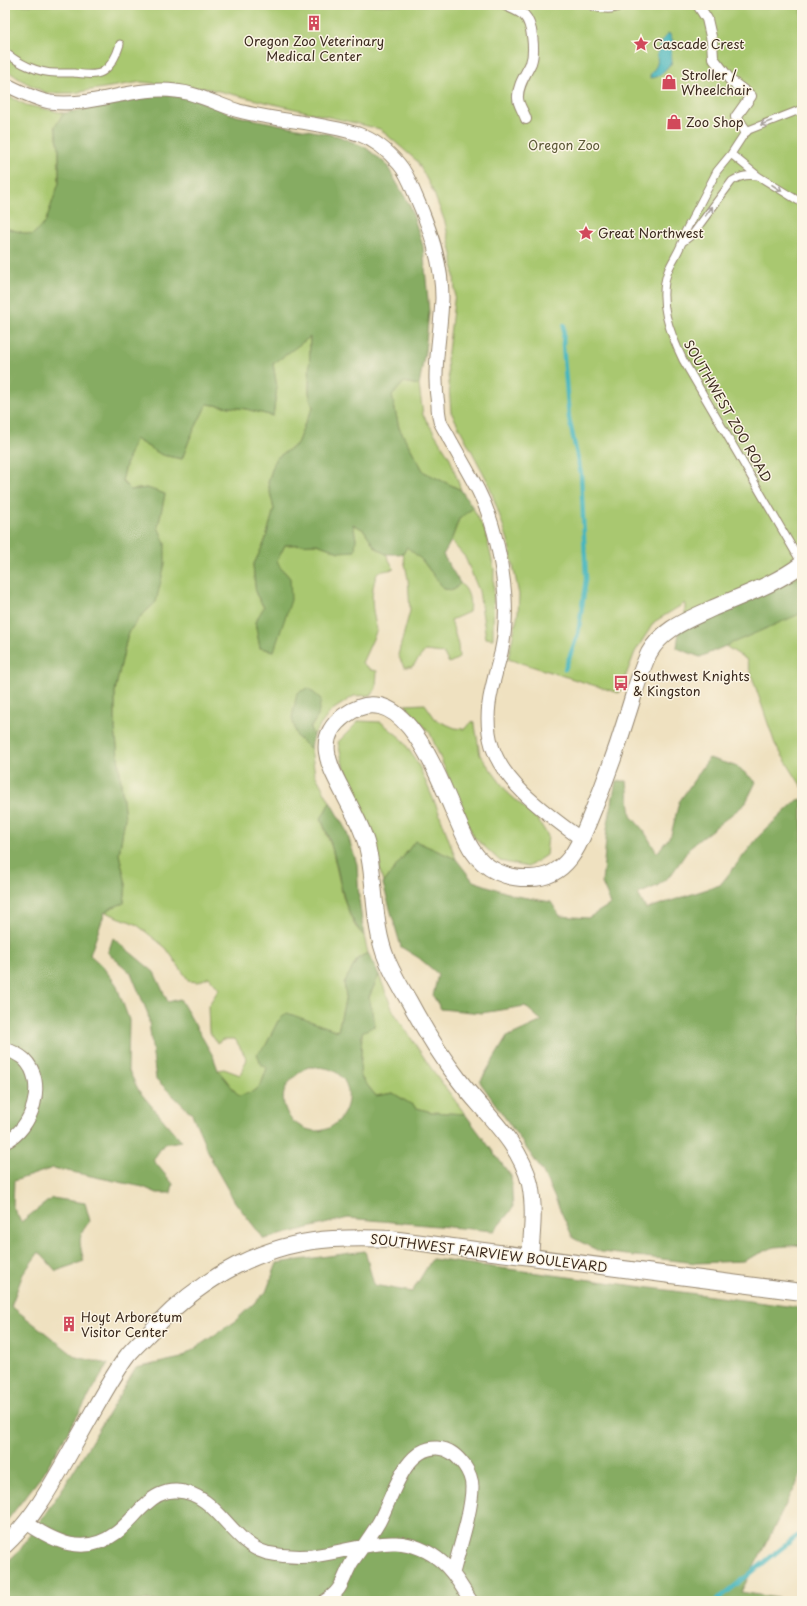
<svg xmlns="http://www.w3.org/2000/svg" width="807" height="1606" font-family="'Playpen Sans',sans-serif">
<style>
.green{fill:#a9c870;stroke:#727947}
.forest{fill:#86ac62;stroke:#606b40;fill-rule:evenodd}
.water{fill:#47b6bd;stroke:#41706e}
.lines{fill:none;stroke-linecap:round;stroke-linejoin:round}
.stream{stroke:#47b6bd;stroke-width:4.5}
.service-casing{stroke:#95866f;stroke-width:9}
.pedestrian-casing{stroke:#95866f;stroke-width:12}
.minor-casing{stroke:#95866f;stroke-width:15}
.tertiary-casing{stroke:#95866f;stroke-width:18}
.service{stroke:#fff;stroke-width:7}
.pedestrian{stroke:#fff;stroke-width:10}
.minor{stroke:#fff;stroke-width:13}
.tertiary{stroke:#fff;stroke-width:16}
.oneway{stroke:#a79f9a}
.labels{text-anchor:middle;stroke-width:3;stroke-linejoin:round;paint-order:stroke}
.poi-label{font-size:13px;fill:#3b2a1e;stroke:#fcf5e5;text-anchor:start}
.park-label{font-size:13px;fill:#5c5937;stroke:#fcf5e5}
.street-label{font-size:13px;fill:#3b2a1e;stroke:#fcf5e5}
</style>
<rect width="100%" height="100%" fill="#fcf5e5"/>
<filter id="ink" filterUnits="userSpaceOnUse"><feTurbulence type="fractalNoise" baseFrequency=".025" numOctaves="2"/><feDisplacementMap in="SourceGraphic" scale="8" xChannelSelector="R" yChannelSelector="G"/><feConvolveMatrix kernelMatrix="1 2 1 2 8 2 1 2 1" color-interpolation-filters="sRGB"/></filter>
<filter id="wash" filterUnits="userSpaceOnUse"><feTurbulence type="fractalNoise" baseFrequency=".012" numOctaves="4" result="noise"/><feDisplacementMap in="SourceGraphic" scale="16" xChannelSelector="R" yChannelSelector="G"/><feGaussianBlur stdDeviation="0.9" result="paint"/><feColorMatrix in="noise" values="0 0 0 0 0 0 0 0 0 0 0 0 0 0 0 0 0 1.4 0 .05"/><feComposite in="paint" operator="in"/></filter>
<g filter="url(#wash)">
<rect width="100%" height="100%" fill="#efe1c0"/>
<!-- green -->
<path class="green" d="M5 5H802V787L775 744 746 659 685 621V603L654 622 635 652 619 693 508 659 518 613 519 595 508 540 488 482 451 412 447 360 455 293 453 259 445 222 433 191 417 161 380 129 210 89 141 82 73 93H46L21 80 5 69Z
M5 94 26 105 64 113 55 126 59 148V183L45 223 32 235 5 228Z
M310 336 309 393 313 408 305 423 297 444 275 459 268 483 274 509 265 541 253 566 256 594 264 608 255 622 260 648 274 651 290 578 280 567 277 561 285 545 317 544 339 552 356 539 353 524 364 530 375 547 386 554 394 569 378 572C369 591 372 610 377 630L362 663 371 670 377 671 376 688 372 695 354 696 331 711 313 735 310 729 318 716 297 737 311 749 315 774 330 802 321 819 332 848 343 897 355 926 364 936 368 953 358 958 344 983 346 996 338 1031 315 1024 278 1021 266 1045 257 1054 267 1068C259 1090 261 1090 239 1097L218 1070 224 1069 240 1075 247 1059 235 1039H223L217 1043 209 1031 208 1006 219 989 209 977 198 982 189 981 166 948 136 924 105 912 113 907 124 903 126 884 119 854 125 818 115 729V691L128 633 140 617 156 602 165 543 158 527 165 494 147 488 131 490 122 481 127 461 135 439 162 455 182 459 190 438 207 404 246 409 273 416 277 387 273 364Z
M404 382 419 385 423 415 450 458 461 490 424 472 399 428 392 396Z
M473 508 485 531 494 569 493 639 486 638 479 591 465 557 451 541 459 519Z
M407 546 422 560 444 589 454 590 460 583C469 590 471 601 469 612L451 620 458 645 459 658 449 663 443 653 425 651 412 667H404L398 655 410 611 408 579 403 554Z
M425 704 436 720 455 728 464 729 473 721 475 725 480 755 508 793 538 820 548 836 546 855 528 867 500 861 473 836 430 733 405 705Z
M359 721 381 722 402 739 418 764 438 810 456 859 415 841 383 884 372 831 345 774 338 742Z
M379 975 393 1011 431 1068 465 1114 431 1112 417 1108 393 1093 376 1096 360 1076 362 1032 371 1008 369 997Z"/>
<!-- forest -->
<path class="forest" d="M158 94 187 96 237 116 338 136 365 147 386 164 410 206 423 246 429 312 425 351 419 385 404 382 392 396 399 428 424 472 461 490 473 508 459 519 451 541 443 555 460 583 454 590 444 589 422 560 407 547 403 554H386L375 547 364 530 353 524 356 539 355 551 339 552 317 544 285 545 277 561 280 567 290 578 291 600 274 651 260 648 255 622 264 607 256 594 253 566 265 541 274 509 268 483 275 459 297 444 305 423 313 408 309 393 310 337 273 364 277 387 273 416 246 409 207 404 190 438 182 459 162 455 135 439 127 461 122 481 131 490 147 488 165 494 158 527 165 543V564L156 602 140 617 128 633 115 691V729L125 818 119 854 126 884 124 903 113 907 105 912 90 955 102 966 116 984 129 1020 128 1069 139 1091 181 1141 164 1144 153 1160 173 1184 171 1193H157L143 1187 53 1168 14 1181 13 1207 21 1222 52 1198 85 1203 90 1221C77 1236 79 1242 84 1261L56 1271 39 1252 23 1274 11 1306 76 1357 108 1364 43 1474 5 1523V228L32 235 45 223 59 183V148L55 126 64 113 120 103Z
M802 574V613L700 657 677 648 679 631 714 614 797 578Z
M308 688 321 699 318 716 310 728 313 735 311 749 297 737 292 718 297 693Z
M709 758 738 767 756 782 745 804 691 846 671 875 657 886 638 894 646 909 720 885 760 835 797 800 802 799V1245L774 1247 743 1261 696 1263 601 1252 573 1238 543 1172 480 1082 507 1037 542 1021 525 1006 482 1013 441 1009 433 996 438 974 419 958 401 947 383 884 415 841 456 859 473 881 516 896 551 902 560 916 588 918 611 904 602 883 607 829 616 781H627L631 816 644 831 657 853 671 835 679 802Z
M330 802 346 830 357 864 359 899 364 936C341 910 342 880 332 848 330 838 325 829 321 819Z
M113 938 154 972 168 1002 180 999 213 1056 218 1070 239 1096C260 1090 260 1089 267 1068L262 1066 257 1054 266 1045 278 1021 287 1013 338 1031 346 996 344 983 358 958 368 953 379 975 369 997 375 1026 362 1032 360 1076 376 1096 393 1093 417 1108 431 1112 465 1114 511 1176 513 1208 494 1231 348 1218 264 1239 235 1202 214 1165 192 1114 156 1079 148 1014 131 973 108 953ZM308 1067C316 1067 325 1067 332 1070 370 1088 335 1156 293 1121 289 1118 287 1113 285 1108 278 1089 293 1076 308 1067Z
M365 1251 374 1285 412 1292 432 1259 802 1308V1473L741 1592 795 1601H5V1564L20 1550 65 1485 136 1368 181 1358 235 1321 266 1292 277 1263Z"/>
<!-- water -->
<path class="water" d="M669 33 673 41 671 49 672 63C664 69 662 78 650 78 650 72 655 70 657 64 658 61 657 58 657 55 659 47 663 37 669 33Z"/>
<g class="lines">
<!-- stream -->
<path class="stream" d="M564 325 563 345 569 418 581 474 586 579 578 634 565 669
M716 1601 802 1532"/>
</g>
</g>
<g filter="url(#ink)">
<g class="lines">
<defs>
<path id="service" d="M5 52C18 63 38 73 56 73 62 73 68 73 74 73 83 74 95 76 102 72 112 66 117 54 120 44
M731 154 758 176 802 203
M684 241 692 235 732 181C742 175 748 175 758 176
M802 564 683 360C670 333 657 301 668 271 673 258 683 247 685 232L717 171 731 154 746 131 802 109"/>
<path id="pedestrian" d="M505 5C511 8 518 10 524 15 533 24 535 52 531 63 526 74 517 86 518 98 518 105 524 112 526 119
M593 5C599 8 613 9 619 5
M698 5 707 19 712 41 713 58 731 81 751 96 736 117 746 131"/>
<path id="minor" d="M5 84C19 91 34 99 50 102 92 108 134 85 176 91 198 93 218 105 239 111 278 121 320 122 358 134 375 140 388 151 399 164 406 172 410 182 414 192 429 225 442 261 442 298 441 334 432 370 438 405 438 410 439 416 440 421 442 427 447 433 449 438 459 456 469 473 478 490 495 523 502 561 505 597 506 616 505 635 501 653 493 684 482 713 492 746 504 785 549 815 581 839
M5 1049C11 1051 19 1055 24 1059 48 1082 32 1130 5 1142
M25 1522C55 1542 84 1557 116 1533 127 1525 135 1514 145 1505 153 1497 165 1490 177 1491 218 1493 230 1543 267 1553 281 1556 298 1557 312 1556 360 1551 400 1526 442 1562 455 1573 462 1588 471 1601
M325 1601C344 1589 342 1579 352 1562 361 1549 371 1536 379 1522 392 1499 404 1447 437 1448 450 1449 457 1456 464 1465 469 1472 472 1479 472 1487 472 1511 459 1549 453 1573"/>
<path id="tertiary" d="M530 1257C532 1233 535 1208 530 1184 520 1142 483 1112 459 1080 440 1055 424 1029 409 1001 401 988 393 974 387 960 373 927 376 890 369 855 365 832 354 814 344 794 330 767 313 739 344 716 413 664 448 814 472 850 485 870 507 879 530 878 546 878 560 871 570 858 578 848 583 835 588 823 603 788 616 752 627 716 634 695 639 674 649 653 663 628 688 620 713 608 743 595 776 584 802 564
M5 1545C38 1515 59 1471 81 1433 96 1407 110 1379 128 1355 136 1345 147 1336 156 1326 203 1277 264 1243 333 1239 352 1238 371 1238 391 1239L802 1292"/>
</defs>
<!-- service casing -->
<use href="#service" class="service-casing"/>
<!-- pedestrian casing -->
<use href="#pedestrian" class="pedestrian-casing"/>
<!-- minor casing -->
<use href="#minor" class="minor-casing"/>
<!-- tertiary casing -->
<use href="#tertiary" class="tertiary-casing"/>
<!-- service -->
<use href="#service" class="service"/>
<!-- pedestrian -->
<use href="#pedestrian" class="pedestrian"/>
<!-- minor -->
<use href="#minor" class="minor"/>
<!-- tertiary -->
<use href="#tertiary" class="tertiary"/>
</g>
<!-- one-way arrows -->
<defs><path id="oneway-shaft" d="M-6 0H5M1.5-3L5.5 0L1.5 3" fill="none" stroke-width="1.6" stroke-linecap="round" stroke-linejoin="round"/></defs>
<g class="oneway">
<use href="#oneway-shaft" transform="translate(766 123) rotate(159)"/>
<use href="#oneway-shaft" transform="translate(777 188) rotate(33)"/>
<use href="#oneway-shaft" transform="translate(709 211) rotate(-53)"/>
</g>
</g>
<!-- icons -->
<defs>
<symbol id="building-bare" viewBox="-9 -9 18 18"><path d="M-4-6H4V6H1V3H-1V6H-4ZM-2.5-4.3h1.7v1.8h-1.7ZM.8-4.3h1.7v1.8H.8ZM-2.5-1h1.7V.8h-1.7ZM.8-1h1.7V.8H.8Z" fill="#d1495b" stroke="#fcf5e5" stroke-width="2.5" paint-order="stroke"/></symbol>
<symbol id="sight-bare" viewBox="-9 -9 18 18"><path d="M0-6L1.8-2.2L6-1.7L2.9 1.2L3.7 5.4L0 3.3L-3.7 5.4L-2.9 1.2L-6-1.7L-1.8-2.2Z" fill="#d1495b" stroke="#fcf5e5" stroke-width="2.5" paint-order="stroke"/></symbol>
<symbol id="shop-bare" viewBox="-9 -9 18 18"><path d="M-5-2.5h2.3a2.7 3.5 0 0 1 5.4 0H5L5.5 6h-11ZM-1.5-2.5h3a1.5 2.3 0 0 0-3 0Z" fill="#d1495b" stroke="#fcf5e5" stroke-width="2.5" paint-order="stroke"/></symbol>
<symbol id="bus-bare" viewBox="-9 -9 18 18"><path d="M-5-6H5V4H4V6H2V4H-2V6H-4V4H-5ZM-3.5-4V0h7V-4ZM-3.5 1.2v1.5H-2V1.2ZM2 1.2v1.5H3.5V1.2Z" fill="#d1495b" stroke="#fcf5e5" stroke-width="2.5" paint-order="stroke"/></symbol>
</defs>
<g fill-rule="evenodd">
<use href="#building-bare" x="303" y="12" width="22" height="22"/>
<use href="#sight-bare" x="630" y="33" width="22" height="22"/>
<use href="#shop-bare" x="658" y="71" width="22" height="22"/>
<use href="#shop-bare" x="663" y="111" width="22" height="22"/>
<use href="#sight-bare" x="575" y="222" width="22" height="22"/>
<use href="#bus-bare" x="610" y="672" width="22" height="22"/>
<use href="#building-bare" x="58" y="1313" width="22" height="22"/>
</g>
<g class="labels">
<!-- poi labels -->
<g class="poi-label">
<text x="314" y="46" text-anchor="middle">Oregon Zoo Veterinary<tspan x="314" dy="15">Medical Center</tspan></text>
<text x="653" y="49">Cascade Crest</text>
<text x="681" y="80">Stroller /<tspan x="681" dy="15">Wheelchair</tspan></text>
<text x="686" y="127">Zoo Shop</text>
<text x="598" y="238">Great Northwest</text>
<text x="633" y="681">Southwest Knights<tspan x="633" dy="15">&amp; Kingston</tspan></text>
<text x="81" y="1322">Hoyt Arboretum<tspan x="81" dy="15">Visitor Center</tspan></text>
</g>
<!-- park labels -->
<g class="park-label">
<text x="564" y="150">Oregon Zoo</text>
</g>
<!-- street labels -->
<g class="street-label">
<text transform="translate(728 411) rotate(60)" y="5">SOUTHWEST ZOO ROAD</text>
<text transform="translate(489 1253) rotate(7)" y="5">SOUTHWEST FAIRVIEW BOULEVARD</text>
</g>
</g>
<!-- margin -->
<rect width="807" height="1606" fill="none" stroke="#fcf5e5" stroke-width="20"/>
</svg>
